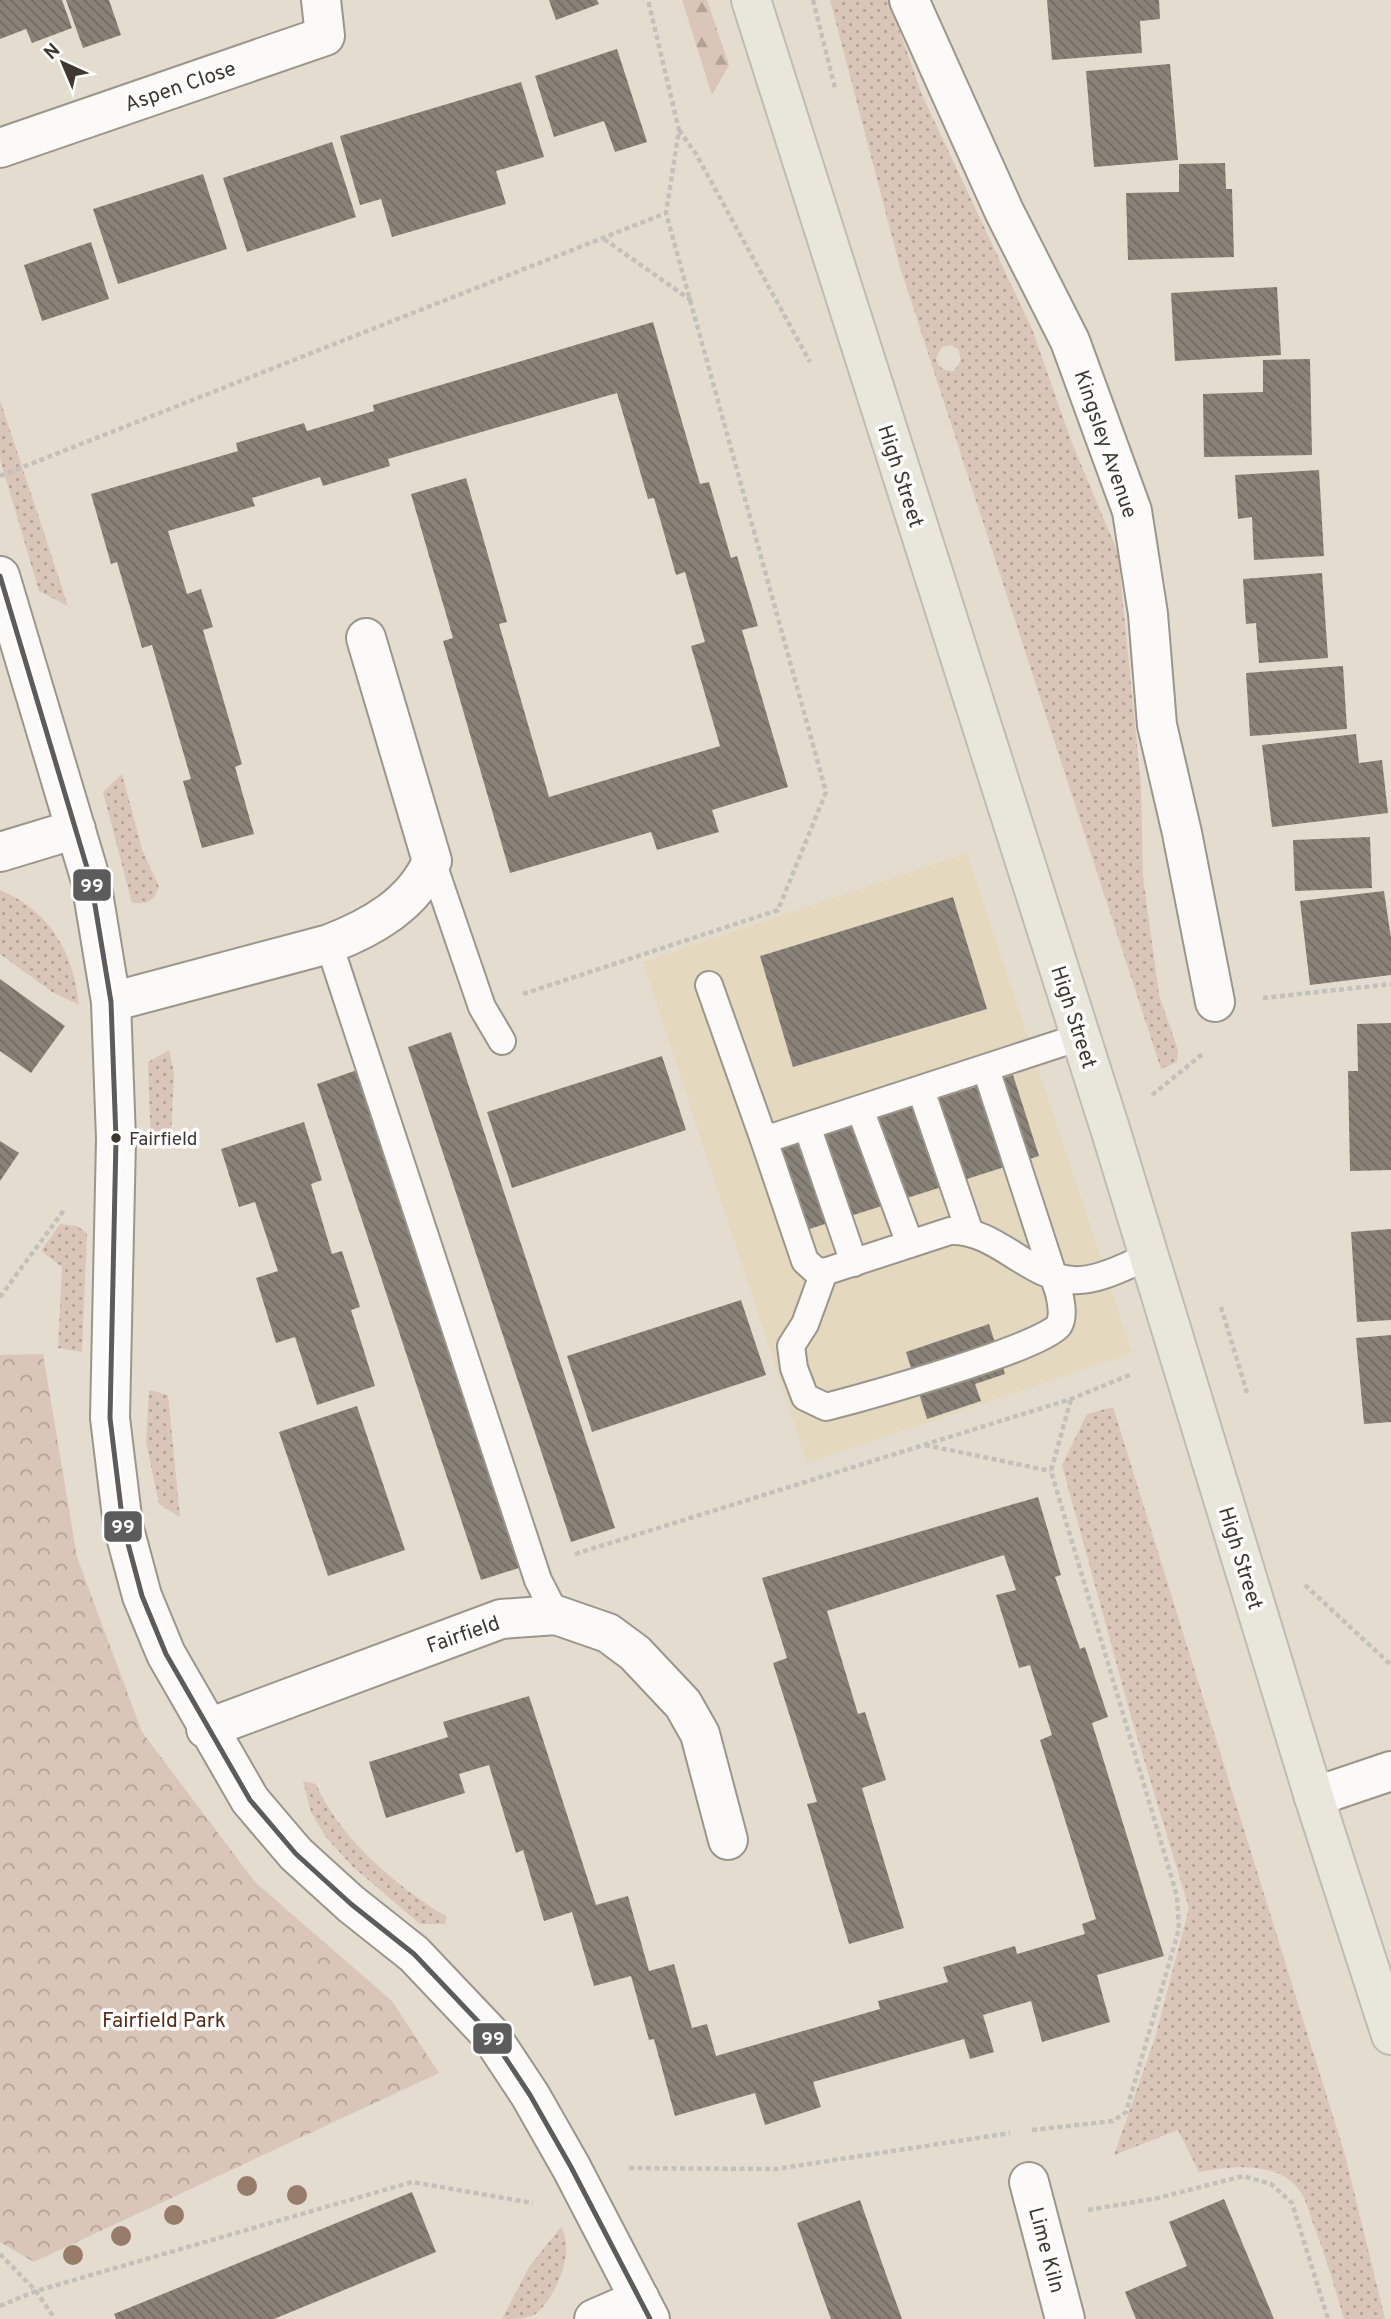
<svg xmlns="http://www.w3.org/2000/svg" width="1391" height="2319" font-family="Overpass,sans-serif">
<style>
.built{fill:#e4d8bf}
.grass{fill:url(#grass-dots);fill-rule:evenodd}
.forest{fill:url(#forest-firs)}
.park{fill:url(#park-crowns)}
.building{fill:url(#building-back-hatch)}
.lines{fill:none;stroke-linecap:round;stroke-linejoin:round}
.service-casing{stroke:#9b968b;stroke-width:30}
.minor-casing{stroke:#9b968b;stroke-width:42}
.primary-casing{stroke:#c0bcb5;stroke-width:42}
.path{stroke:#c3c1bc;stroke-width:4.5;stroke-dasharray:5 3.5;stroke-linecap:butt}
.service{stroke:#fbfaf8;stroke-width:26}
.minor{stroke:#fbfaf8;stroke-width:38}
.primary{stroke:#e9e7dc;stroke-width:38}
.bus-1-casing{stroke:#fff;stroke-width:10}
.bus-1{stroke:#5c5c5d;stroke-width:5}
.tree{fill:#977c69}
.bus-dot{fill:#3e392f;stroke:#fff;stroke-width:2.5}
.labels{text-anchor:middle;stroke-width:7;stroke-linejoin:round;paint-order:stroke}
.bus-label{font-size:19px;fill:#3e392f;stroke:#fff;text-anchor:start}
.street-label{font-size:21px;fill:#3e392f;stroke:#fff}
.park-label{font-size:21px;fill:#582d16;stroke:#fff}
.line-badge{stroke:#fff;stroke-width:2.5}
.badge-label{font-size:19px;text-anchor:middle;font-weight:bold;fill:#fff}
</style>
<defs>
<pattern id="grass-dots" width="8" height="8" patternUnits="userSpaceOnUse" patternTransform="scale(1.75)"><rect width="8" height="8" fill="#dac6b8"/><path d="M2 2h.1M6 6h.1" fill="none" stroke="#b2a296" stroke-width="1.8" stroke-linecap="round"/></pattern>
<pattern id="forest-firs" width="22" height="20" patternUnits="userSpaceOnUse" patternTransform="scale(1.75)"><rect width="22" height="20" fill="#dac6b8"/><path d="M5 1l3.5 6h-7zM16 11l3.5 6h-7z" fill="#b2a296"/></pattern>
<pattern id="park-crowns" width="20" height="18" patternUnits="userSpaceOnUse" patternTransform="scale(1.75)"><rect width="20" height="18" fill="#dac6b8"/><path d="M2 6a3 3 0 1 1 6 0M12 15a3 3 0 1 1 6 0" fill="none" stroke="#b2a296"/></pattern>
<pattern id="building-back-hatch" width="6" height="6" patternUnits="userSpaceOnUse" patternTransform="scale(1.75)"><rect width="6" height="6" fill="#898278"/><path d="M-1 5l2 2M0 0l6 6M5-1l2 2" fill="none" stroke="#716b63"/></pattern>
</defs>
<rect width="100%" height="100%" fill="#e4dcce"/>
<!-- built -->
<path class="built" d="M967 853 1132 1353 807 1463 643 962Z"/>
<!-- grass -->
<path class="grass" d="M830 0H889L922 95 1032 329 1072 443 1118 553 1141 785 1143 876 1159 995 1178 1050 1177 1062 1161 1069 900 267ZM950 345 958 349 961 360 954 371C944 371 938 368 936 358L942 347Z
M0 400 68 606 39 591 0 459Z
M122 774 142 849 159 887C153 902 148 904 132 903L103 792Z
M0 890C50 911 74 953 79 1005L52 992 0 954Z
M169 1050 174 1073 171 1136 151 1148 148 1062Z
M60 1224 77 1226 87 1233 82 1352 58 1348 62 1267 41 1251Z
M149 1390 168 1395 180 1517 159 1504 146 1442Z
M1113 1407 1345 2155 1385 2319H1344C1335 2288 1326 2257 1314 2226 1310 2216 1307 2201 1300 2191 1278 2160 1231 2166 1199 2172L1178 2130 1114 2155 1155 2038 1189 1908 1132 1720 1062 1465 1087 1414Z
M303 1781 316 1784C340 1839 396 1886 447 1917L445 1924H420L352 1866 325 1836 311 1812Z
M561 2227C576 2250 556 2299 534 2315 525 2319 512 2319 502 2319L529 2267Z"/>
<!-- forest -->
<path class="forest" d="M682 0H707L729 65 712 95Z"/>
<!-- park -->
<path class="park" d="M43 1354 77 1557 142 1732 255 1882 392 2001 439 2073 34 2262 0 2242V1355Z"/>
<!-- building -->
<path class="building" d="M0 0H62L72 28 32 43 26 29 0 39Z
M66 0H109L121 35 83 48Z
M549 0H597L599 4 556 20Z
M1047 0H1159L1160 19 1140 21 1142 53 1052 60Z
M617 49 647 142 615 152 604 121 554 137 535 76Z
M1170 64 1178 160 1094 167 1086 71Z
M521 82 544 157 496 171 506 204 392 237 381 199 360 205 340 136Z
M332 142 356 217 247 252 223 178Z
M1225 163 1226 189H1232L1234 257 1128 260 1126 193 1179 192V164Z
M203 174 227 249 118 284 93 209Z
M91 242 109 299 42 321 24 265Z
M1277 287 1281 355 1175 361 1171 293Z
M653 322 700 484 709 482 731 558 737 556 758 626 742 630 788 787 712 810 719 832 657 850 651 832 510 873 443 641 453 638 411 494 466 478 507 622 499 624 549 797 720 746 691 646 705 642 685 572 676 575 654 498 648 499 617 393 388 459 390 466 323 486 320 477 252 498 255 506 168 531 187 594 201 589 213 627 203 630 242 764 235 767 254 834 202 848 183 781 191 779 152 645 142 648 117 562 111 564 91 494 238 451 236 443 304 423 307 431 374 411 373 405Z
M1310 359 1312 455 1204 457 1203 394 1263 392V360Z
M1319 470 1324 556 1254 560 1252 517 1238 519 1235 475Z
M1322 573 1328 658 1259 663 1256 623 1246 624 1243 579Z
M1343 666 1347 729 1250 736 1246 673Z
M1356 734 1359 763 1382 760 1388 813 1272 827 1262 745Z
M1370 837 1372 888 1295 891 1293 840Z
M1384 891 1391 938V975L1310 985 1300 901Z
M953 897 987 1009 793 1067 760 956Z
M0 979 65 1026 31 1073 0 1051Z
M1391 1023V1170L1350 1171 1348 1071H1358L1357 1024Z
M451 1032 615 1528 571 1542 408 1047Z
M662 1056 686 1130 512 1188 487 1112Z
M360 1069 525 1566 481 1580 317 1084Z
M1013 1075 1039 1156 800 1232 774 1151Z
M304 1122 322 1180 311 1184 332 1254 342 1251 360 1307 351 1310 375 1386 317 1405 295 1337 276 1343 256 1278 278 1271 255 1202 239 1207 221 1149Z
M0 1141 19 1153 0 1181Z
M1391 1229V1320L1357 1322 1351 1232Z
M741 1300 766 1375 592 1432 567 1356Z
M989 1324 1005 1374 975 1384 981 1401 927 1419 906 1352Z
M1391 1335V1422L1364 1424 1356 1338Z
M357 1406 405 1550 328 1576 279 1432Z
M1038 1497 1061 1575 1055 1577 1080 1649 1085 1647 1108 1717 1092 1723 1164 1956 1097 1975 1110 2022 1042 2042 1031 2001 983 2015 994 2052 970 2059 964 2039 813 2082 821 2107 765 2125 755 2093 675 2116 654 2039 649 2040 631 1976 594 1986 572 1912 544 1921 523 1850 516 1853 489 1765 459 1774 465 1793 386 1818 369 1762 448 1737 443 1722 529 1696 596 1905 628 1896 649 1971 674 1964 692 2028 707 2024 716 2056 880 2009 878 2001 948 1982 943 1967 1015 1946 1017 1954 1085 1934 1082 1924 1096 1919 1040 1740 1052 1735 1030 1665 1019 1668 996 1595 1016 1590 1004 1555 827 1611 858 1714 865 1712 886 1780 862 1788 904 1928 849 1944 807 1804 817 1802 773 1663 787 1658 762 1578Z
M412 2192 436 2252 274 2319H116L114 2314Z
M1224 2199 1274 2319H1136L1125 2292 1187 2266 1169 2222Z
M860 2200 883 2266 902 2319H831L820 2289 797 2223Z"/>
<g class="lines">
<defs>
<path id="service" d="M432 861 482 1007 502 1041
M329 944 538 1580 556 1615
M709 985 764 1140
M1080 1037 764 1140 805 1261 815 1270 824 1272 950 1231C996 1229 1027 1277 1073 1280 1098 1282 1127 1265 1150 1256
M921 1090 969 1230
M860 1109 910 1244
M807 1126 854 1263
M824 1272 805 1324 791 1346 794 1368 805 1397 826 1407C861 1398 1045 1347 1059 1325 1064 1316 1061 1302 1059 1293L986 1069"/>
<path id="minor" d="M909 0 1004 211 1070 341 1132 511 1148 614 1157 725 1182 833 1215 1002
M0 148 325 36 321 0
M0 576 91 881 111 1002 116 1139 110 1418 123 1525 142 1596 166 1654 250 1800 296 1854 351 1904 414 1954 489 2033 530 2095 571 2167 650 2319
M0 852 76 829
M111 1002 329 944C371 928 414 904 432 861L366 638
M206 1729 501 1619 556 1615 608 1633 635 1653 683 1704 700 1734 728 1840
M1314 1797 1391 1771
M1029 2182 1065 2319
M594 2319 640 2299"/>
<path id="primary" d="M751 0 1112 1135 1314 1797 1391 2035"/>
</defs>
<!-- service casing -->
<use href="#service" class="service-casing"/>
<!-- minor casing -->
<use href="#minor" class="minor-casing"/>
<!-- primary casing -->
<use href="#primary" class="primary-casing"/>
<!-- path -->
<path class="path" d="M813 0 835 88
M679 130 696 154 810 362
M604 239 692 301
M0 476 666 213 679 130 648 0
M523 994 778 910 826 792 666 213
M1263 998 1391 984
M1152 1095 1205 1052
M0 1297 64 1210
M1221 1307 1248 1396
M925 1445 1051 1471
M575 1554 1071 1399 1132 1374
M1305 1585 1391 1665
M1032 2130 1113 2121 1126 2112 1179 1929 1177 1896 1051 1471 1071 1399
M629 2168 776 2169 1010 2133
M1088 2210 1158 2198 1243 2176 1271 2184 1292 2203 1328 2319
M0 2254 36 2291 55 2319
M0 2306 36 2291 412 2182 533 2203"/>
<!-- service -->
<use href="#service" class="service"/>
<!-- minor -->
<use href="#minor" class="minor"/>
<!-- primary -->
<use href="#primary" class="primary"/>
<defs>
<path id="bus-1" d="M0 576 91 881 111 1002 116 1139 110 1418 123 1525 142 1596 166 1654 250 1800 296 1854 351 1904 414 1954 489 2033 530 2095 571 2167 650 2319"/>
</defs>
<!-- bus-1 casing -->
<use href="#bus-1" class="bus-1-casing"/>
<!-- bus-1 -->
<use href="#bus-1" class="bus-1"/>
</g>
<!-- trees -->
<g class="tree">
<circle cx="247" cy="2186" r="10"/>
<circle cx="297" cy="2195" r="10"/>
<circle cx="174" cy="2215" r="10"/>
<circle cx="121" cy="2236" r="10"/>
<circle cx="73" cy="2255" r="10"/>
</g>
<!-- markers -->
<circle class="bus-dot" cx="116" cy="1138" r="6"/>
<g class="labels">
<!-- bus labels -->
<g class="bus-label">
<text x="129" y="1145">Fairfield</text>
</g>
<!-- street labels -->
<g class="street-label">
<text transform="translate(180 86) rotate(-19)" y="7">Aspen Close</text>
<text transform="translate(1106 444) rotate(71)" y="7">Kingsley Avenue</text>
<text transform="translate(901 476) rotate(72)" y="7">High Street</text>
<text transform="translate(1074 1017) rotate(72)" y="7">High Street</text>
<text transform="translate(1241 1558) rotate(73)" y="7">High Street</text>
<text transform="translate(463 1634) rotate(-19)" y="7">Fairfield</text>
<text transform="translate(1047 2250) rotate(75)" y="7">Lime Kiln</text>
</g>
<!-- park labels -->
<g class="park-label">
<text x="164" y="2027">Fairfield Park</text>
</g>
</g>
<g class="line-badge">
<rect x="72" y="868" width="40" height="34" rx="7" fill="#5c5c5d"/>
<rect x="103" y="1510" width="40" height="33" rx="7" fill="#5c5c5d"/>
<rect x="472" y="2022" width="41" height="33" rx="7" fill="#5c5c5d"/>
</g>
<g class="badge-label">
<text x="92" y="892">99</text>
<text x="123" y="1533">99</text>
<text x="493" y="2045">99</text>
</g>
<!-- north arrow -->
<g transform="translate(63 63) rotate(316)" stroke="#ffffff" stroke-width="5" paint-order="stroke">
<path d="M0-5L12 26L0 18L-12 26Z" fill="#3e392f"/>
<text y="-10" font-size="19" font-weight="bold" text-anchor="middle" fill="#3e392f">N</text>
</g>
</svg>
